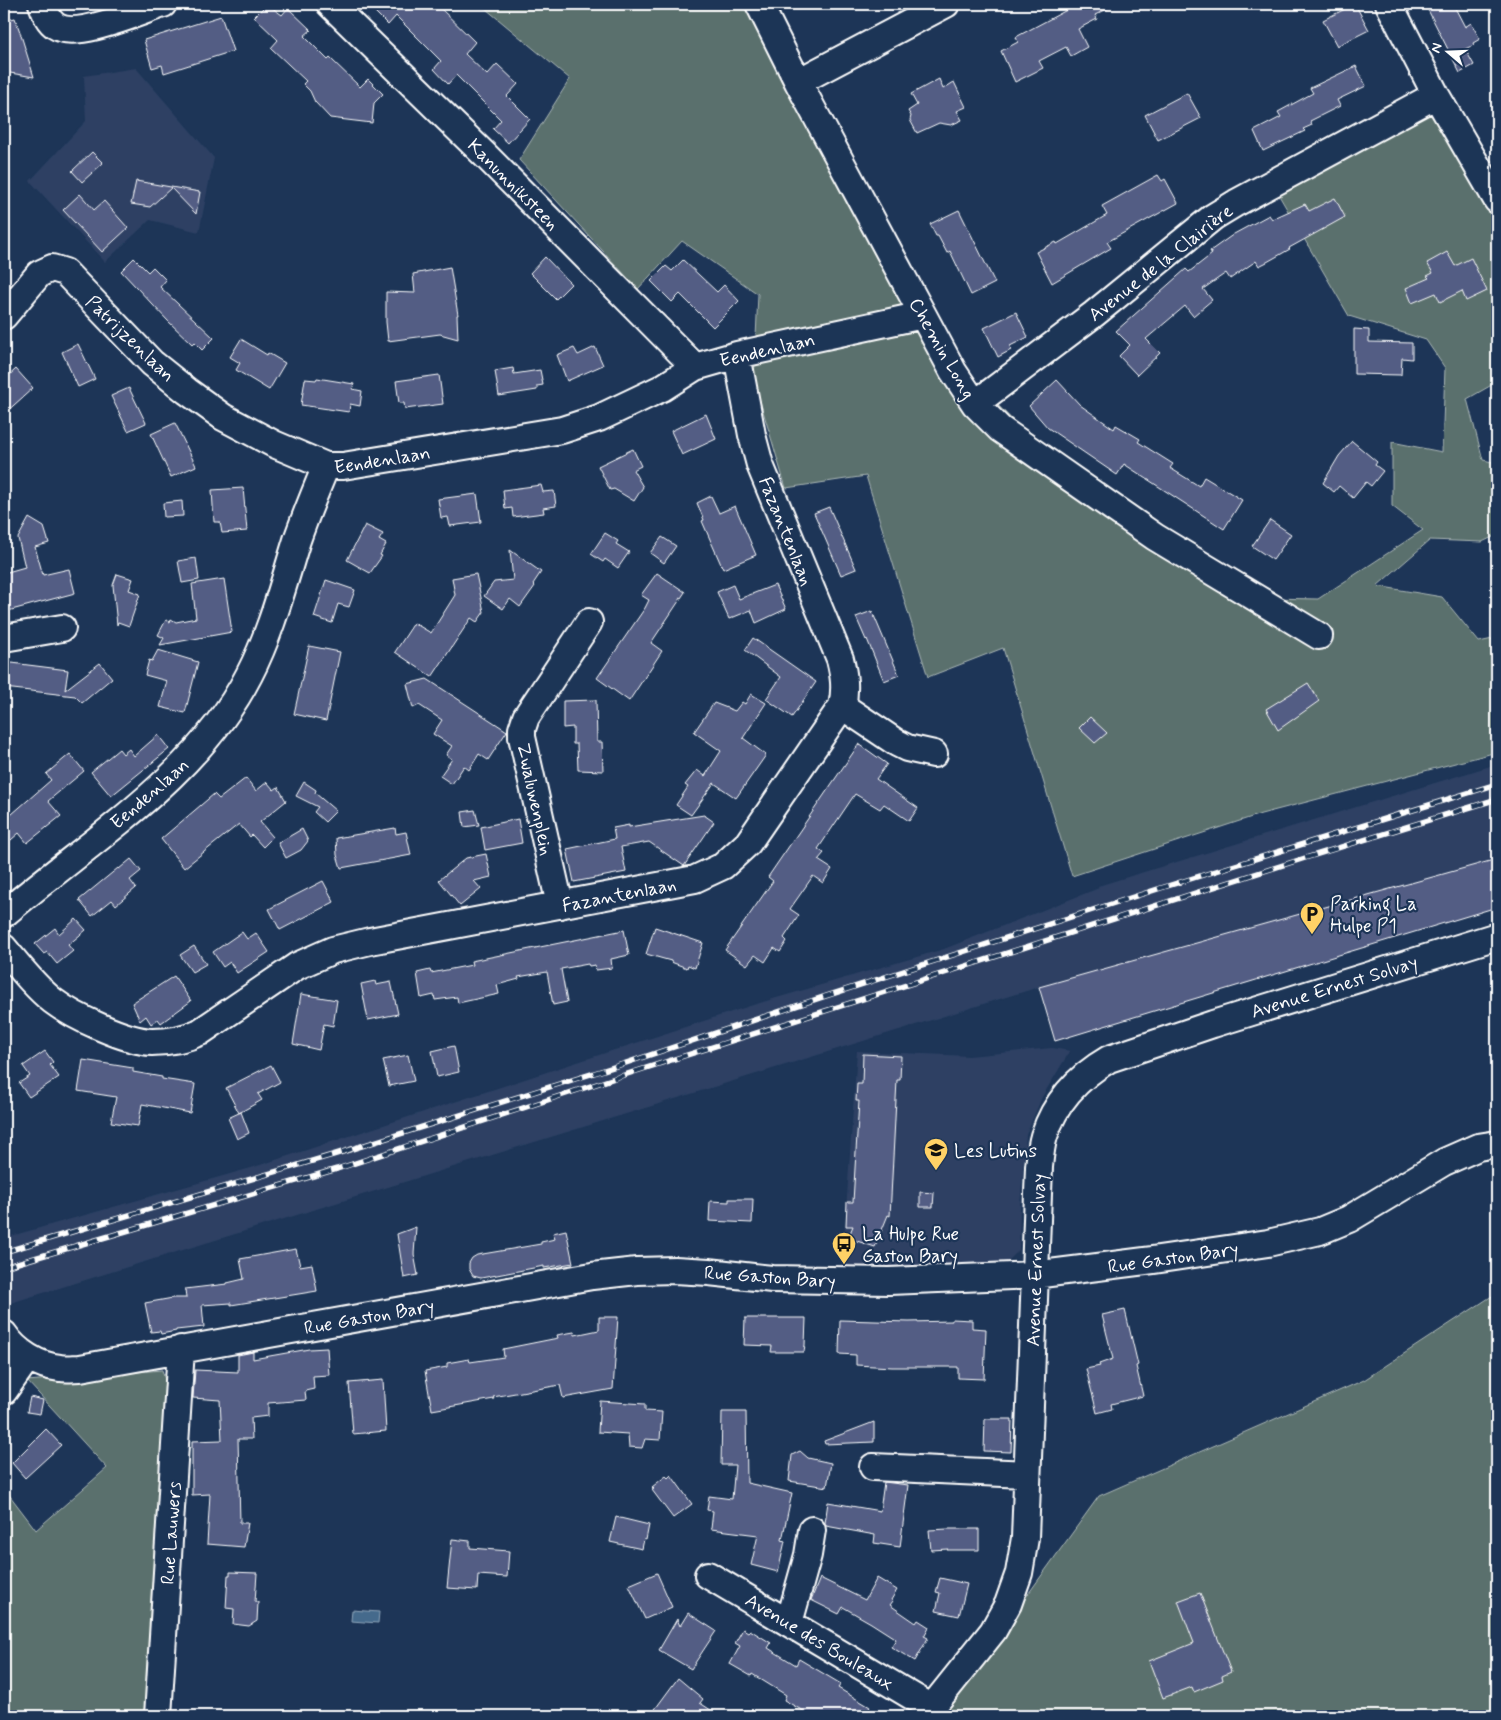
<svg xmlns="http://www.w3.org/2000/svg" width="1501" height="1720" font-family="Mynerve,sans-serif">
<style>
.built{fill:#2d4164}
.green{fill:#5a706d;stroke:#acb8b6}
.water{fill:#456a8c;stroke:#8fa6ba}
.building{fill:#535d84;stroke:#fff}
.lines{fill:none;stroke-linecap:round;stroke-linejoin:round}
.minor-casing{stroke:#fff;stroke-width:30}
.minor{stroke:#1d3557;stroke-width:26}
.rail-casing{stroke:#fff;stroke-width:5.5}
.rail{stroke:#1d3557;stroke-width:4;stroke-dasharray:11;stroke-linecap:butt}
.labels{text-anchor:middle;stroke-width:4.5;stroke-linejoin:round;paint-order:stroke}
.street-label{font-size:19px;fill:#fff;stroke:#1d3557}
.poi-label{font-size:19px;fill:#fff;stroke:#1d3557;text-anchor:start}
</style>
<rect width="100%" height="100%" fill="#1d3557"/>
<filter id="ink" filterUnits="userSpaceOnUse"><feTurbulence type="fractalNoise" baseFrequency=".02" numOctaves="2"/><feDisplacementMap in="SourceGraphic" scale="10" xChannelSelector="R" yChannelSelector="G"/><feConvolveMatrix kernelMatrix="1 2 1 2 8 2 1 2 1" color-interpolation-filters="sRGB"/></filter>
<g filter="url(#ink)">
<!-- built -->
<path class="built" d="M136 68 214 158 199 232 150 220 105 262 30 181 86 121 84 76Z
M1497 764V859L1039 987 4 1305V1238L251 1168 753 1005 944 949 1099 888 1098 886Z
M1052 1048 1070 1051 1042 1097 1026 1135 1020 1206 1019 1250 1007 1262 980 1267 879 1269 845 1268 843 1255 857 1051 969 1056Z"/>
<!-- green -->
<path class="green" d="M480 4H747L922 328 1042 450 1268 598 1318 599 1423 530 1392 506V442L1442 452 1445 368 1426 340 1349 316 1277 192 1428 100 1497 227V382L1467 399 1483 460 1497 463V535L1482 542 1430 540 1377 586 1442 597 1479 642 1497 638V752L1261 814 1072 876 1003 648 928 677 866 476 786 488 754 381 758 294 682 241 638 289 519 160 570 79Z
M1492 1296 1497 1303V1716H940L1099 1496 1364 1380Z
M162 1370 172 1403 152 1716H4V1488L36 1530 107 1468 27 1381Z"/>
<!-- water -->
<path class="water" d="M352 1610 379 1612 378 1623 351 1621Z"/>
<!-- building -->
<path class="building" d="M267 4 282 15 288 8 311 30 304 36 328 60 330 58 360 87 368 79 383 94 374 103 372 123 330 118 315 102 310 91 303 84 306 81 271 48 278 40 254 17Z
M367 4H436L475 42 465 54 487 75 497 64 518 84 507 96 530 119 508 143 493 129 501 120 456 75 448 84 434 69 441 61 396 16 388 25Z
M1078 4H1117L1095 15 1097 19 1078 29 1087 47 1071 56 1066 47 1039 61 1043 68 1015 82 1001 51 1018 42 1016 37Z
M1355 4 1369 30 1337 46 1323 20Z
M1425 4H1453L1465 27 1471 23 1480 39 1473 43 1474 45 1465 49 1474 65 1460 73Z
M221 16 233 51 164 73 162 65 152 68 144 40Z
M15 18 20 32 34 77 4 72V21Z
M1356 66 1366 86 1337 100 1340 106 1310 121 1312 125 1303 129 1305 131 1263 151 1254 131 1281 117 1278 112 1313 93 1310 88Z
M939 79 943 89 954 82 966 107 957 111 962 120 951 125 939 123 917 133 910 120 911 116 908 111 917 105 911 94Z
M1187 93 1201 118 1158 140 1145 115Z
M92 152 103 163 82 182 72 171Z
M1158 175 1162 181 1165 179 1178 203 1107 242 1111 248 1052 283 1036 252 1056 242 1057 244 1107 215 1102 206Z
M136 181 200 192 196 214 171 188 150 207 131 204Z
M80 194 94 210 104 201 128 228 102 252 63 210Z
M1335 198 1345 217 1289 248 1290 249 1267 262 1259 266 1256 261 1230 279 1226 273 1203 289 1212 300 1193 316 1185 306 1146 339 1160 353 1137 375 1119 356 1130 345 1116 331 1186 269 1189 272 1212 254 1210 251 1234 234 1269 215 1272 219 1305 204 1309 211Z
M959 210 995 283 971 295 950 251 947 253 938 236H936L930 224Z
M1447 252 1455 266 1471 258 1487 291 1466 301 1462 291 1440 302 1436 293 1412 303 1406 288 1429 278 1427 276 1433 273 1427 263Z
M545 257 571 284 556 299 530 273Z
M134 258 148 272 153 267 166 280 160 287 214 338 202 350 194 342 192 344 168 321 121 271Z
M683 260 717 292 724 285 739 301 713 327 680 294 672 302 651 281 666 266 672 271Z
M450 267 458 315H457L458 339 440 334 388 341 386 322V292L415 293 413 274Z
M1016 312 1028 337 1010 346 1011 350 998 357 984 328Z
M1354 329 1369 330V342L1412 343V359L1402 358 1401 375 1354 374Z
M241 339 267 355 268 353 285 363 269 390 236 370 240 363 230 357Z
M78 344 95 379 78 387 62 352Z
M595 347 603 365 567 381 557 355 574 348 578 355Z
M513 368 514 374 540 370 543 385 537 386V390L499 396 495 371Z
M16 369 33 388 4 414V380Z
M439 375 443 404 405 409 404 403H399L396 381Z
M317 378 354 384 352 389 362 391 360 406 350 404 349 412 301 405 305 379 316 380Z
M1057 380 1080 405 1114 429 1116 425 1140 439 1138 442 1173 464 1170 468 1199 486 1204 477 1242 500 1224 529 1124 464 1117 475 1048 428 1029 406Z
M129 388 146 423 128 431 111 396Z
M706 414 716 439 682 455 671 431Z
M175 423 196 466 171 477 151 434Z
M1352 441 1377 462 1375 465 1383 471 1371 486 1366 482 1353 498 1339 486 1334 492 1323 483 1339 456Z
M633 449 641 466 633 470 643 487 634 501 614 489 610 490 598 466Z
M541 485 543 492 554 491 556 506 543 508 544 513 513 517 512 508 505 509 503 490Z
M243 488 247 531 222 533 220 522H214L212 490Z
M477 494 481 522 450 526 448 517 441 518 438 499Z
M711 496 719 513 735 506 756 555 723 569 702 521 704 520 697 503Z
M182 501 183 516 164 517 163 503Z
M829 507 856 569 841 575 814 513Z
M29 518 44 527 49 543 35 547 43 575 69 569 75 593 4 612V573L25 567 18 538Z
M1270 520 1291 534 1273 560 1252 546Z
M365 525 383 534 379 540 386 544 380 555 382 556 370 573 347 560Z
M605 533 618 541 616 544 629 552 618 568 605 559 603 562 591 554Z
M662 537 676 546 664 563 650 553Z
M510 550 541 572 533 584 535 586 520 607 510 599 503 609 484 596 494 582 513 580Z
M196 558 199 580 182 583 178 561Z
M657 573 685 592 651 643 662 651 629 701 597 678 645 608 649 600 641 595Z
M117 574 133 579 129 590 140 594 129 626 118 622 117 625 113 585Z
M476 574 484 612 477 622 471 618 432 677 395 652 414 623 431 633 455 595 452 578Z
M224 579 232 632 160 645 164 638 158 635 166 620 170 622 171 619 176 622 196 618 192 584Z
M326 580 355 590 349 607 338 604 332 623 314 617Z
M733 585 739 599 775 585 786 609 756 623 751 610 729 619 717 592Z
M872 611 899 675 884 681 867 639 866 640 856 617Z
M753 638 816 682 792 717 766 699 781 677 745 650Z
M309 646 340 652 326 721 294 714Z
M158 650 198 662 185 713 160 707 167 681 145 675 149 660 152 661Z
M4 662 68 670 65 690 100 663 112 678 82 703 75 696 4 688Z
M427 679 507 731 488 760 479 754 469 770 464 766 452 784 440 776 452 759 446 755 452 746 433 734 442 720 419 705 413 708 407 684Z
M1308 683 1319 701 1278 730 1266 709Z
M751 694 766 703 743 738 766 755 736 798 714 783 691 815 676 805 688 787 685 785 697 770 705 776 721 751 694 732 714 703 735 711 742 702 745 704Z
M596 700 597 742H602L603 771 578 770 577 744H573V727L563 728V701Z
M1090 717 1107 733 1095 743 1079 728Z
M158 735 169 749 111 796 91 772 119 749 123 754 129 749 134 756Z
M859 744 887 764 876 779 918 808 909 821 884 804 880 809 855 794 818 849 824 853 818 860 832 869 823 883 813 876 790 909 799 915 784 938 787 941 780 952 774 948 765 962 755 955 747 965 725 950 773 881 768 877Z
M70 754 84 771 48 801 61 816 27 843 19 833 4 846V821L51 780 46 774Z
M246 778 256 791 267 782 274 790 278 787 286 801 260 822 273 837 263 847 252 835 250 837 239 824 184 868 161 839 214 794 219 799Z
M304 782 316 790 315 793 336 811 325 822 314 812 318 807 296 796Z
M475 810 479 825 464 827 462 812Z
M704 815 714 822 684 866 649 842 621 847 626 872 574 882 567 849 615 839 613 828 629 825V827Z
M518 819 522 843 485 850 481 827Z
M395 828 396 834 406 832 411 855 341 868 337 855 336 838Z
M302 829 308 841 301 850 286 858 278 843Z
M486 854 491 877 474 881 481 889 460 906 439 880 466 858Z
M131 859 141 871 130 880 136 888 116 905 112 900 92 916 79 900 118 868 119 869Z
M1497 859V907L1055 1041 1039 987Z
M323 881 334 902 280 930 269 909Z
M76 919 86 930 68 945 73 951 57 964 47 952 44 954 35 944 55 928 59 934Z
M655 927 703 943 695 968 688 965 687 968 671 962V961L646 954Z
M624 930 629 955 611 959 612 968 596 970 595 965 589 966 588 964 561 969 567 1002 553 1005 547 972 518 977 519 979 497 985 499 994 458 1003 457 997 435 1000 434 995 421 998 417 973 430 970 431 973 472 965 471 961Z
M242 932 247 939 256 933 269 952 237 973 230 962 223 967 213 952Z
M194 946 206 964 192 972 180 955Z
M174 976 191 1001 161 1023 158 1019 151 1024 146 1016 140 1021 132 1003Z
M375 981 376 985 391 982 398 1014 368 1020 361 984Z
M301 994 337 1000 333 1026 324 1024 319 1050 293 1044Z
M454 1046 459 1072 437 1077 432 1051Z
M45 1051 53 1062 50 1065 59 1077 29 1097 19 1083 30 1076 23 1066Z
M863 1054 901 1056 900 1080H897L890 1216 888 1215 875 1247 848 1238 853 1226H846L847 1202H853L859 1101H856L857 1084H862Z
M408 1055 414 1081 389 1086 383 1060Z
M83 1060 133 1068V1072L162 1077V1079L195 1084 190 1113 142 1104 138 1126 111 1122 116 1097 78 1091Z
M271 1065 280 1082 258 1094 262 1100 239 1113 226 1088Z
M241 1112 249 1133 237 1139 228 1118Z
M920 1192 934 1193 933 1207H920Z
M729 1199H753L752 1223 709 1221 710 1201 729 1202Z
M416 1227 414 1254 418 1275 404 1278 397 1234Z
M566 1230 573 1263 544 1268V1266L481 1278 473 1276 469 1269V1263L472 1258 477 1255 541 1244V1242L555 1239 553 1233Z
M296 1249 300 1266 312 1264 317 1291 231 1305V1303L202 1305 204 1327 176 1330V1331L161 1334 160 1331 151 1332 145 1303 173 1298H186L185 1289 227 1284V1283L244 1279 240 1259Z
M1125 1310 1138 1365 1136 1366 1143 1396 1111 1404 1112 1409 1097 1413 1086 1369 1100 1366 1099 1364 1113 1359 1102 1315Z
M599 1317H618L613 1389 563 1398 560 1385 493 1397 494 1399 432 1410 425 1371 447 1367V1363L469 1359 470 1362 504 1357 503 1349 558 1338 557 1335 574 1332 575 1335 599 1330Z
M745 1318H806L805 1345 804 1352H771L772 1346 744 1345Z
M952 1319 972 1320V1328L986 1329 984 1379 958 1378V1367H892L856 1365V1355L839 1354 840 1320 909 1322 952 1321Z
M327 1348 329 1375 313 1376 314 1389 305 1391 306 1400 268 1403V1416L251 1418 252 1439H238L240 1523H248L244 1547 207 1544 210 1494 192 1495V1441L222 1440 220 1400 193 1398 195 1370 238 1372V1355L253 1352V1359L309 1349Z
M383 1380 386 1431 353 1434 349 1383Z
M30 1397 43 1400 40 1414 27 1412Z
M600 1401 645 1404V1411L662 1412 660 1440 645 1439 642 1448 629 1447 628 1434 598 1432Z
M722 1412H746L747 1483 792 1493 782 1540 785 1541 778 1572 751 1565 758 1535 711 1529 713 1511 707 1510 709 1496 732 1499 735 1465H721Z
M985 1419H1012L1011 1452 984 1451Z
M874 1422V1442L825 1444 824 1441Z
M46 1429 61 1445 25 1478 12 1463Z
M800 1451 808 1458 831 1463 827 1487 789 1481 792 1455Z
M671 1475 692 1504 673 1518 652 1490 654 1489 652 1487 666 1476 668 1478Z
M884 1482 908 1485 900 1547 874 1543 875 1535 826 1526 825 1523 828 1502 880 1511Z
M616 1517 649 1525 646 1540 644 1539 642 1549 610 1542Z
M948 1529H979V1550H947L948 1549 931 1550 929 1530Z
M452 1539 470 1541V1548L509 1551 507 1577 478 1575 477 1590 447 1588Z
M230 1572 257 1573 255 1602H258L257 1621 249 1626 233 1624 234 1609 226 1608 228 1575H230Z
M657 1573 672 1607 645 1619 629 1585Z
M820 1578 865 1600 877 1578 897 1590 891 1600 893 1601 890 1605 916 1623 918 1620 929 1627 924 1636 928 1638 915 1661 891 1647 896 1639 871 1623 843 1607 839 1614 811 1600Z
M940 1578 967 1584 959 1616 936 1611 940 1593 936 1592Z
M1200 1593 1231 1672 1222 1676 1223 1680 1194 1692 1192 1687 1163 1698 1149 1661 1194 1643 1178 1601Z
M688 1613 716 1631 691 1669 659 1650 677 1619 680 1626Z
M743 1629 748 1632 750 1630 771 1643 768 1648 796 1665 799 1659 841 1684 838 1688 870 1707 864 1716H812L784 1700 786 1695 752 1674 751 1676 730 1664 740 1646 735 1643Z
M678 1678 703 1699 700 1703 720 1716H650Z"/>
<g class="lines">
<defs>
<path id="minor" d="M42 4C45 12 48 21 56 26 76 40 141 11 163 4
M330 4 487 157 695 367
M759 4 798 82 923 315 953 371 975 404 1000 429 1155 537 1319 636
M1389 4 1436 95 1497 200
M798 82 946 4
M4 316 39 274 52 268 65 272 152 363 187 391 223 417 274 444 326 466
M975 404 1094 314 1213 217 1236 203 1436 95
M4 638 62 628
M842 706 897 743 907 748 934 754
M560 905 522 737V729L526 717 589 622
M4 914C89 841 197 777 249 675 271 633 283 585 297 540 306 514 316 490 326 466H343L562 430 599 418 662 388 695 367 737 355 923 315
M4 948C19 966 34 986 53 1001 74 1017 126 1041 152 1042 170 1042 185 1039 200 1032L297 966 333 950 370 941 695 879 723 866 748 843 842 706C846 689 844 675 840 659L760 465 752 435 737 355
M4 1334C16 1352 38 1366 60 1368 67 1369 74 1368 80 1368L592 1276 637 1271 675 1270 709 1272 772 1279 889 1281 1034 1275 1153 1260 1268 1243 1320 1231 1349 1219 1444 1162 1478 1147 1497 1144
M4 1391 28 1357
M873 1467 1027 1474
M708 1575 932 1708
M789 1623 808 1555 812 1530
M158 1716 181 1349
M925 1716 993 1631 1008 1604 1019 1573 1025 1538 1039 1167C1040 1157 1041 1146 1044 1136 1055 1102 1078 1077 1109 1059L1213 1024 1497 936"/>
</defs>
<!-- minor casing -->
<use href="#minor" class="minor-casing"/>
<!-- minor -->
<use href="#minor" class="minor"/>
<defs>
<path id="rail" d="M4 1252 336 1154 623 1064 823 997 1161 888 1497 784
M4 1267 337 1169 621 1076 1302 859 1497 799"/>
</defs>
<!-- rail casing -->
<use href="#rail" class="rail-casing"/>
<!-- rail -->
<use href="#rail" class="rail"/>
</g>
</g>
<!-- icons -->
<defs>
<symbol id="parking-pin" viewBox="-11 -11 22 30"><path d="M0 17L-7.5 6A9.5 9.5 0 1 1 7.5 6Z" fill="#ffd166" stroke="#1d3557"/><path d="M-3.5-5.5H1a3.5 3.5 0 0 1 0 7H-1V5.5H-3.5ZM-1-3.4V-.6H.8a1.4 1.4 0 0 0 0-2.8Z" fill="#111"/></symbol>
<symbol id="school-pin" viewBox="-11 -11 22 30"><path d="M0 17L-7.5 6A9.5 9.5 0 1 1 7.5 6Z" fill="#ffd166" stroke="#1d3557"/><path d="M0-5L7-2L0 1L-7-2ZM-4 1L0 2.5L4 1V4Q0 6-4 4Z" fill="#111"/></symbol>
<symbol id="bus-pin" viewBox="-11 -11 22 30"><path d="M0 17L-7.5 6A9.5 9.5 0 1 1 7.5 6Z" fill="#ffd166" stroke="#1d3557"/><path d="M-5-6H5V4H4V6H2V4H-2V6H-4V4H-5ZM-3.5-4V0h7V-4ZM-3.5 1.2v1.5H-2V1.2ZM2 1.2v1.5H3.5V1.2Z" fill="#111"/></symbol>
</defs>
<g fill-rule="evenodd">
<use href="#parking-pin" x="1298" y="900" width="28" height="38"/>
<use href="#school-pin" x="922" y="1136" width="28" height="38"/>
<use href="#bus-pin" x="830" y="1230" width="28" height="38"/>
</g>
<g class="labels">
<!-- street labels -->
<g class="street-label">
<text transform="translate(514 184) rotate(45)" y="7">Kanunniksteen</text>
<text transform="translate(1160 262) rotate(-38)" y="7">Avenue de la Clairière</text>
<text transform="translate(131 338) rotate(44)" y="7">Patrijzenlaan</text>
<text transform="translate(943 348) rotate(60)" y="7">Chemin Long</text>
<text transform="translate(767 349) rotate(-13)" y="7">Eendenlaan</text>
<text transform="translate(382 459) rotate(-9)" y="7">Eendenlaan</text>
<text transform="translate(787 531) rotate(68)" y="7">Fazantenlaan</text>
<text transform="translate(149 793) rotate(-41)" y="7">Eendenlaan</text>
<text transform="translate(536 799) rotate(78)" y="7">Zwaluwenplein</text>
<text transform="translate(619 894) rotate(-11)" y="7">Fazantenlaan</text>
<text transform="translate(1334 986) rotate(-17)" y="7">Avenue Ernest Solvay</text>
<text transform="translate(1173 1257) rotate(-8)" y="7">Rue Gaston Bary</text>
<text transform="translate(1035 1260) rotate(-88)" y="7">Avenue Ernest Solvay</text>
<text transform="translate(770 1276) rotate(4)" y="7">Rue Gaston Bary</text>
<text transform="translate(369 1316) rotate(-10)" y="7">Rue Gaston Bary</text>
<text transform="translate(170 1533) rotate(-86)" y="7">Rue Lauwers</text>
<text transform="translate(820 1641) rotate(31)" y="7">Avenue des Bouleaux</text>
</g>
<!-- poi labels -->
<g class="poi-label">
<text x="1330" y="910">Parking La<tspan x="1330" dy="22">Hulpe P1</tspan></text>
<text x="954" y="1157">Les Lutins</text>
<text x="862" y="1240">La Hulpe Rue<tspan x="862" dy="22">Gaston Bary</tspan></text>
</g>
</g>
<!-- margin -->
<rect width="1501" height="1720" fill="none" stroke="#1d3557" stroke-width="20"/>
<rect x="10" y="10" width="1481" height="1700" fill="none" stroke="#fff" stroke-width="2" filter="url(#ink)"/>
<!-- north arrow -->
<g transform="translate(1448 52) rotate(289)" stroke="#1d3557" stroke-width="4" paint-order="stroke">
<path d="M0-4L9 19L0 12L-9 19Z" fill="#ffffff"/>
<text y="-8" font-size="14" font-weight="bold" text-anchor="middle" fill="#ffffff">N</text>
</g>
</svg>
